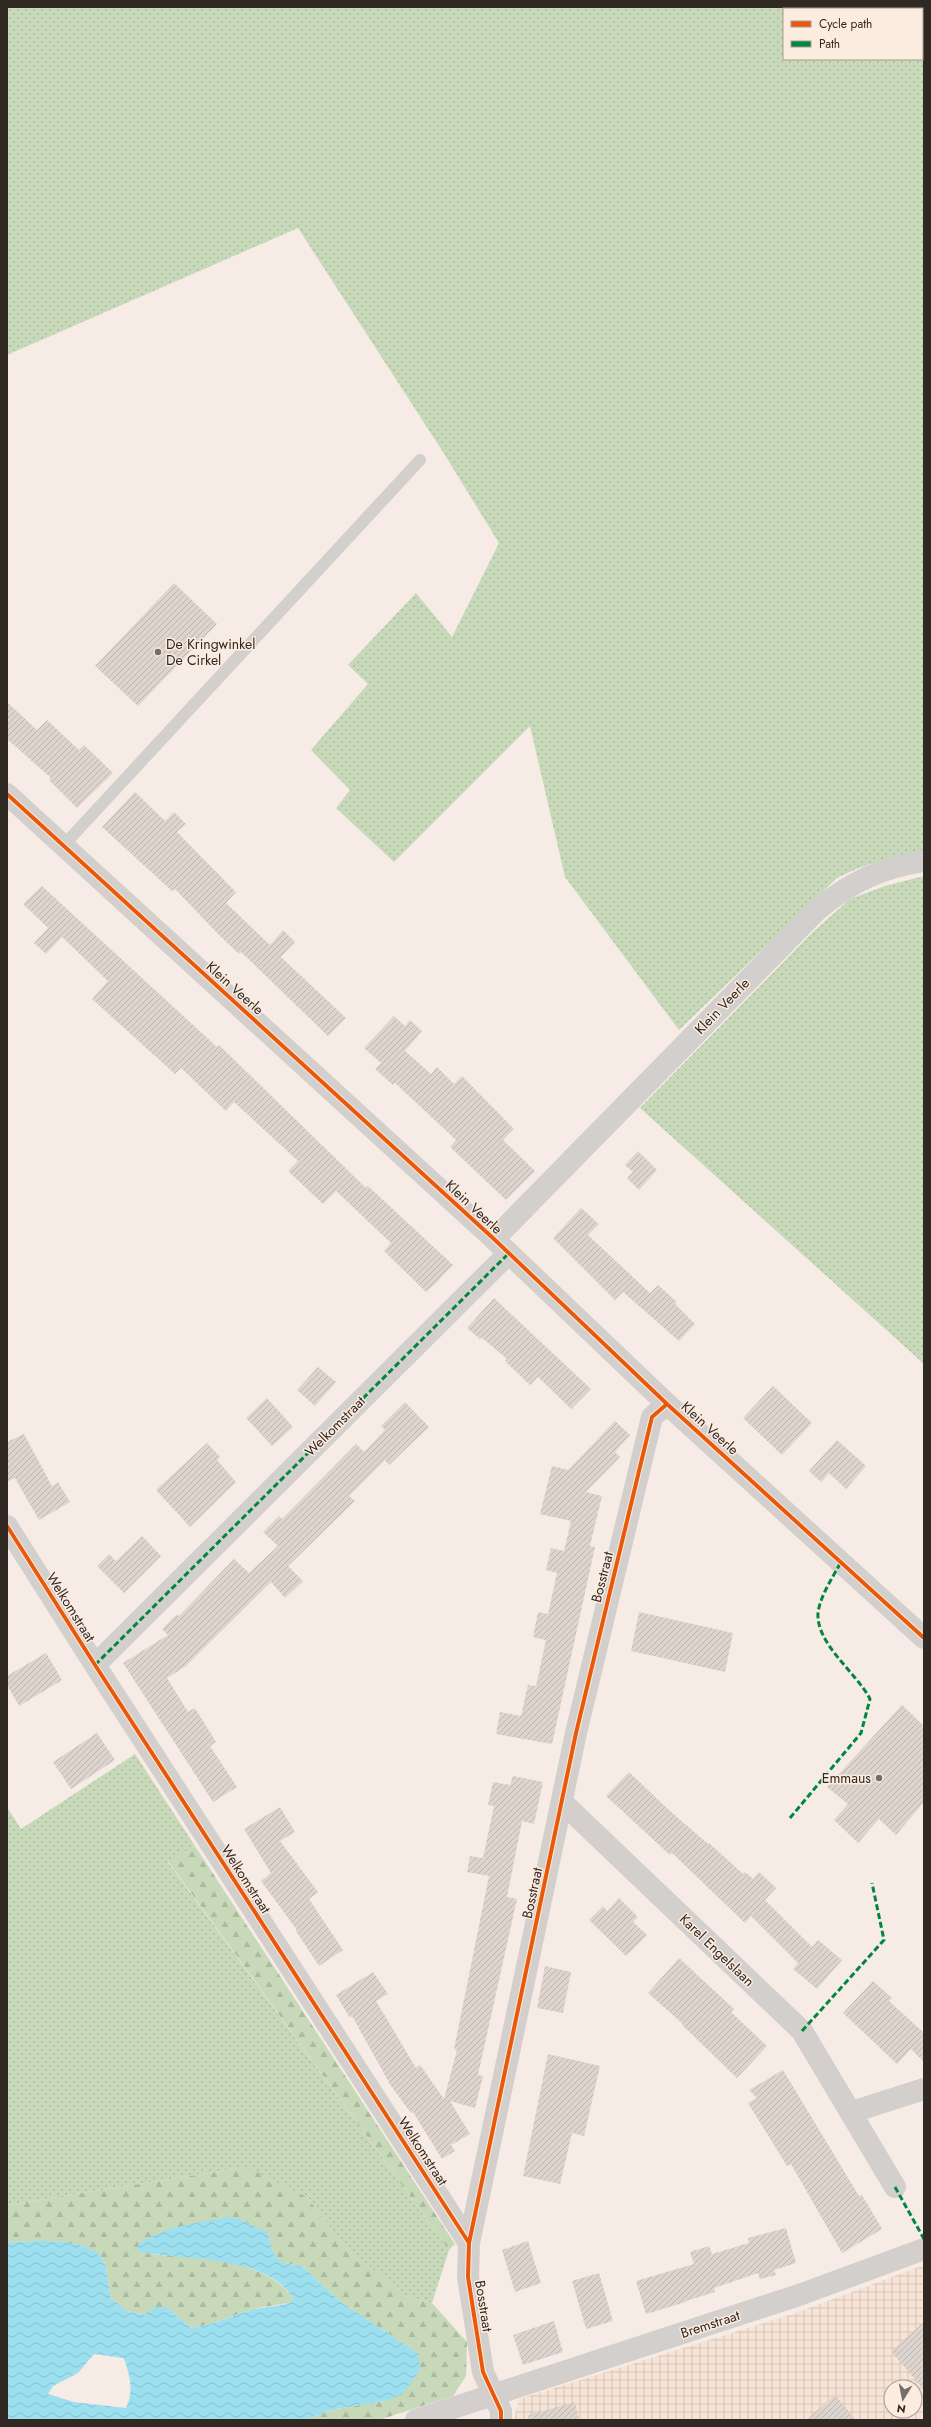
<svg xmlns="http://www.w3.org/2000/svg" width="931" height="2427" font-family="Jost,sans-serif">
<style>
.industrial{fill:url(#industrial-grid);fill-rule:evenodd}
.grass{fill:url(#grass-dots);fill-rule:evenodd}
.forest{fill:url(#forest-firs)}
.water{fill:url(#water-waves);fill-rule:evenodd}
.building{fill:url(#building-hatch)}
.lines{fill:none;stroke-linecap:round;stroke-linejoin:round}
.path{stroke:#d6d3d1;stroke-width:2.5;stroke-dasharray:3 3;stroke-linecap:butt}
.service{stroke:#d3cfcd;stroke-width:12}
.minor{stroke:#d3cfcd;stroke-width:22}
.secondary{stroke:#d3cfcd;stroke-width:22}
.quiet{stroke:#00873e;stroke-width:3;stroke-dasharray:6 3;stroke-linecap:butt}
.cycleway-casing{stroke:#fcebdf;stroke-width:6}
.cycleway{stroke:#e8590c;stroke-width:4}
.poi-dot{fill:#756d67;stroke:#fcebdf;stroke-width:1.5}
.labels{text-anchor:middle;stroke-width:3;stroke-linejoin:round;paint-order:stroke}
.poi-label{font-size:14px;fill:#302823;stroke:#fcebdf;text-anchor:start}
.street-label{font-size:14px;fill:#302823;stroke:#fcebdf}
</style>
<defs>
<pattern id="industrial-grid" width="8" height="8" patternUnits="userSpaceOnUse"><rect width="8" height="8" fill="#f8e4d6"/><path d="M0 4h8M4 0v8" fill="none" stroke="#d5c4b7"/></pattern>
<pattern id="grass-dots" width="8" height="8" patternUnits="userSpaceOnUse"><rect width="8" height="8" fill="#c8d9ba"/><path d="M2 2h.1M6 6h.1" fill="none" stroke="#acbaa0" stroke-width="1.8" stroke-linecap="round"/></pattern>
<pattern id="forest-firs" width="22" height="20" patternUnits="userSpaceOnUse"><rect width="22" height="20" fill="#c8d9ba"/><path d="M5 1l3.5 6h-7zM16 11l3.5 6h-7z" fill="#acbaa0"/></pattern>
<pattern id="water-waves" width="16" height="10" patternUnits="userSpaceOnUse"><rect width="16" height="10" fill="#9ce0f0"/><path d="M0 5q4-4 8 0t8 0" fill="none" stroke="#87c0ce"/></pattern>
<pattern id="building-hatch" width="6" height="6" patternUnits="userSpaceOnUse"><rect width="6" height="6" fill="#ddd4ce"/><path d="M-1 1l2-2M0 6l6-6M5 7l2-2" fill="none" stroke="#beb6b1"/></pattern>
</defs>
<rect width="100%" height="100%" fill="#f6ece5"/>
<!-- industrial -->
<path class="industrial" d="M924 2265V2420H514L519 2399 796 2313ZM891 2387H915V2411H891Z"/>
<!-- grass -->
<path class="grass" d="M7 7H924V851C893 856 865 864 837 878L679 1030 565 877 530 726 394 862 336 808 350 790 311 750 368 684 348 665 416 593 452 637 499 543 443 452 298 228 7 355ZM784 9H922V59H784Z
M924 876V1364L640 1108 812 933 850 899 885 886Z
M135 1754 195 1846 168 1862 449 2250 432 2303 408 2297 347 2250 307 2197 240 2168 7 2205V1807L21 1829Z"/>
<!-- forest -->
<path class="forest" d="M195 1846 455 2244 449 2250 168 1861Z
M240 2168 253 2170 307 2197 347 2250 408 2297 432 2303 467 2342 466 2376 453 2396 379 2420H304L336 2409 385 2401 418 2353 342 2303 303 2267 281 2262 273 2252 268 2233 139 2252C156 2256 174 2255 191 2257 225 2260 277 2269 294 2301 280 2306 266 2305 251 2310 231 2316 212 2325 191 2328L175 2314 156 2306 145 2315 127 2311 111 2298C108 2287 108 2275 105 2264 95 2236 30 2241 7 2243V2205Z"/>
<!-- water -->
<path class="water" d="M229 2217 239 2219 268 2233 273 2252 281 2262 303 2267 342 2303 418 2353 420 2369 411 2384 401 2395 385 2401 336 2409 304 2420H7V2243C30 2241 95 2235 105 2264 108 2275 108 2287 111 2298L127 2311 145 2315 156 2306 168 2308 191 2328C213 2325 231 2316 251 2310 266 2306 280 2307 294 2301 272 2255 182 2260 139 2252L138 2245C164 2226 198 2223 229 2217ZM94 2354 123 2358 125 2361C130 2378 134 2391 126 2408L74 2402 48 2394 53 2386 78 2373Z"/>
<!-- building -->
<path class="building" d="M174 583 217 624 138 706 95 666Z
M7 702 37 730 47 720 79 750 84 745 113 773 77 808 49 780 51 778 7 739Z
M135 792 165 821 174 812 186 824 177 832 236 892 226 903 270 945 283 930 295 942 281 957 346 1018 328 1036 241 952 239 954 220 936 175 889 172 891 102 827Z
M42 886 217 1047 219 1045 366 1188 368 1186 453 1265 435 1284 426 1292 384 1251 391 1243 336 1191 323 1204 288 1171 298 1161 234 1102 226 1111 181 1068 175 1074 92 999 108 981 62 937 46 954 34 943 48 928 23 904Z
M394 1016 405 1026 410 1020 422 1031 405 1051 431 1074 437 1067 454 1084 462 1076 514 1129 503 1140 535 1171 506 1200 450 1147 456 1140 395 1083 393 1085 375 1069 381 1063 364 1048Z
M638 1151 657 1170 639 1190 627 1178 633 1172 625 1165Z
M581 1208 599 1224 588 1235 650 1293 658 1285 677 1302 675 1304 695 1324 679 1341 623 1292 615 1300 553 1238Z
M494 1298 591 1389 571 1409 538 1377 530 1385 505 1361 507 1359 481 1337 480 1339 467 1328Z
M318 1367 336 1382 315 1406 297 1390Z
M773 1386 812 1423 782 1455 743 1418Z
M267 1398 293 1427 272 1446 246 1418Z
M405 1402 429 1427 389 1465 385 1460 349 1496 355 1501 288 1566 303 1581 285 1598 271 1582 186 1666 167 1678 188 1712 195 1708 216 1742 210 1746 237 1787 213 1802 123 1663 168 1635 162 1629 177 1614 179 1616 234 1559 249 1573 278 1546 263 1532 279 1516 282 1519 356 1444 364 1452 385 1430 381 1426Z
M615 1421 630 1435 615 1452 620 1457 586 1492 602 1496 590 1546 595 1547 552 1744 496 1734 500 1712 521 1716 528 1685 536 1686 546 1640 533 1637 538 1612 548 1614 557 1573 546 1570 551 1548 564 1551 571 1521 540 1514 552 1466 568 1470Z
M24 1434 52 1486 58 1482 70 1502 39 1520 15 1478 7 1482V1442Z
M837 1440 866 1466 846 1489 829 1473 821 1482 809 1471Z
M207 1443 220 1457 217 1460 236 1482 190 1527 156 1490Z
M142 1536 161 1556 124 1593 97 1566 109 1554 116 1561Z
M639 1612 733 1633 725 1672 631 1651Z
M46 1653 62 1680 19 1706 7 1685V1676Z
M902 1705 924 1726V1802L896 1835 879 1819 858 1843 834 1820 848 1804 827 1787Z
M97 1733 115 1760 71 1789 53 1762Z
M629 1772 670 1811 708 1844 709 1843 743 1874 745 1872 753 1879 759 1872 776 1888 765 1900 812 1947 818 1940 842 1960 817 1989 793 1969 798 1963 751 1916 745 1923 672 1853 670 1855 606 1796Z
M513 1776 543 1782 534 1824 522 1821 507 1897 517 1899 478 2075 483 2076 475 2108 450 2101 470 2134 451 2145 455 2151 442 2159 413 2112 411 2113 391 2086 352 2016 350 2018 336 1995 373 1972 388 1994 376 2001 416 2068 420 2065 444 2099 457 2050 454 2049 489 1876 467 1872 470 1856 483 1858 494 1806 488 1805 493 1782 510 1785Z
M280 1807 295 1832 280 1841 318 1892 309 1899 343 1950 319 1966 296 1931 297 1930 261 1881 271 1873 244 1829Z
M619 1898 638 1917 633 1922 647 1935 626 1956 589 1920 603 1906 607 1911Z
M679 1958 734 2009 731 2012 767 2046 737 2078 682 2025 683 2024 648 1993Z
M545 1966 571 1972 563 2013 537 2008Z
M873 1981 892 1998 889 2001 924 2033V2062L911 2049 897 2064 843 2013Z
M548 2054 600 2066 584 2136 572 2133 560 2184 523 2176Z
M783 2070 859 2196 862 2195 882 2229 842 2253 791 2164 787 2166 748 2103 757 2098 749 2090Z
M786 2228 796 2263 774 2270 776 2275 760 2279 758 2273 714 2288 715 2292 686 2301V2302L646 2314 636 2281 694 2264 690 2252 709 2246 712 2254 749 2243 748 2238Z
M528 2241 541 2283 515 2292 502 2250Z
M599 2273 613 2321 586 2329 572 2281Z
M554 2321 563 2352 523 2365 513 2335Z
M924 2322V2390L891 2351Z
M835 2395 856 2420H806Z
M575 2402 579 2420H529L528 2415Z"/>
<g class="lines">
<!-- path -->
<path class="path" d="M374 2145 378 2140"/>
<!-- service -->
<path class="service" d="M63 846 420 460"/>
<!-- minor -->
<path class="minor" d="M494 1239 817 910C851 882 880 868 924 861
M7 1526 95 1665 469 2243
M95 1665 508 1254
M563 1803 802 2031 895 2187
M852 2112 924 2089
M416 2420 799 2295 924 2249
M501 2420V2411L483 2372 468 2277 469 2243 576 1733 652 1417 667 1404"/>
<!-- secondary -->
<path class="secondary" d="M7 794 494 1239 667 1404 924 1638"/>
<!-- quiet -->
<path class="quiet" d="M95 1665 508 1254
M790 1818 861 1733 870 1699C856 1672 816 1644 818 1613 820 1596 833 1577 841 1562
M802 2031 884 1940 872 1883
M895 2187 924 2239"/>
<defs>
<path id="cycleway" d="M7 794 494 1239 667 1404 924 1638
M7 1526 95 1665 469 2243
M501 2420V2411L483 2372 468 2277 469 2243 576 1733 652 1417 667 1404"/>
</defs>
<!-- cycleway casing -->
<use href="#cycleway" class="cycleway-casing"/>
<!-- cycleway -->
<use href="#cycleway" class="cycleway"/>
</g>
<!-- markers -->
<g class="poi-dot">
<circle cx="158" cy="652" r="4"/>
<circle cx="879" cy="1778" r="4"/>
</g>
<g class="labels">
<!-- poi labels -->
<g class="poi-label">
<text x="166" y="649">De Kringwinkel<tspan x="166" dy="16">De Cirkel</tspan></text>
<text x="871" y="1783" text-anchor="end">Emmaus</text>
</g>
<!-- street labels -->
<g class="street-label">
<text transform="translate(235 988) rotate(42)" y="5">Klein Veerle</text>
<text transform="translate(722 1006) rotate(-46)" y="5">Klein Veerle</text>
<text transform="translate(474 1207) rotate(43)" y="5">Klein Veerle</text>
<text transform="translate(335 1426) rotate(-45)" y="5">Welkomstraat</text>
<text transform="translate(710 1428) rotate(42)" y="5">Klein Veerle</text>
<text transform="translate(602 1577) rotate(-76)" y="5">Bosstraat</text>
<text transform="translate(71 1607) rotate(58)" y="5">Welkomstraat</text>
<text transform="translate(246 1879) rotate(57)" y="5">Welkomstraat</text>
<text transform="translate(532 1893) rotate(-78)" y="5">Bosstraat</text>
<text transform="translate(717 1950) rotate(44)" y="5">Karel Engelslaan</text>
<text transform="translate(423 2151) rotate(57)" y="5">Welkomstraat</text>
<text transform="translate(484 2306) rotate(81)" y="5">Bosstraat</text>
<text transform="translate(710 2324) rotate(-18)" y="5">Bremstraat</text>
</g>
</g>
<!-- border -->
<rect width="931" height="2427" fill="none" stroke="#302823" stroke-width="16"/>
<!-- legend -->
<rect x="783" y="8" width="140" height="52" fill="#fcebdf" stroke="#aa9d94"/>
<rect x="791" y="21" width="20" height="6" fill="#e8590c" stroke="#aa9d94"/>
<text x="819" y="28" font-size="12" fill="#302823">Cycle path</text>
<rect x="791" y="41" width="20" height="6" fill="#00873e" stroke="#aa9d94"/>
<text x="819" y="48" font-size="12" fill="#302823">Path</text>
<!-- north arrow -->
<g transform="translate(903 2399) rotate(190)"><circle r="19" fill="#fcebdf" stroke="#aa9d94"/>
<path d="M0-3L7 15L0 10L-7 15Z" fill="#756d67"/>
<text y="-6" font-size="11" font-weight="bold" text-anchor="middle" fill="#302823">N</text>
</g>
</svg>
